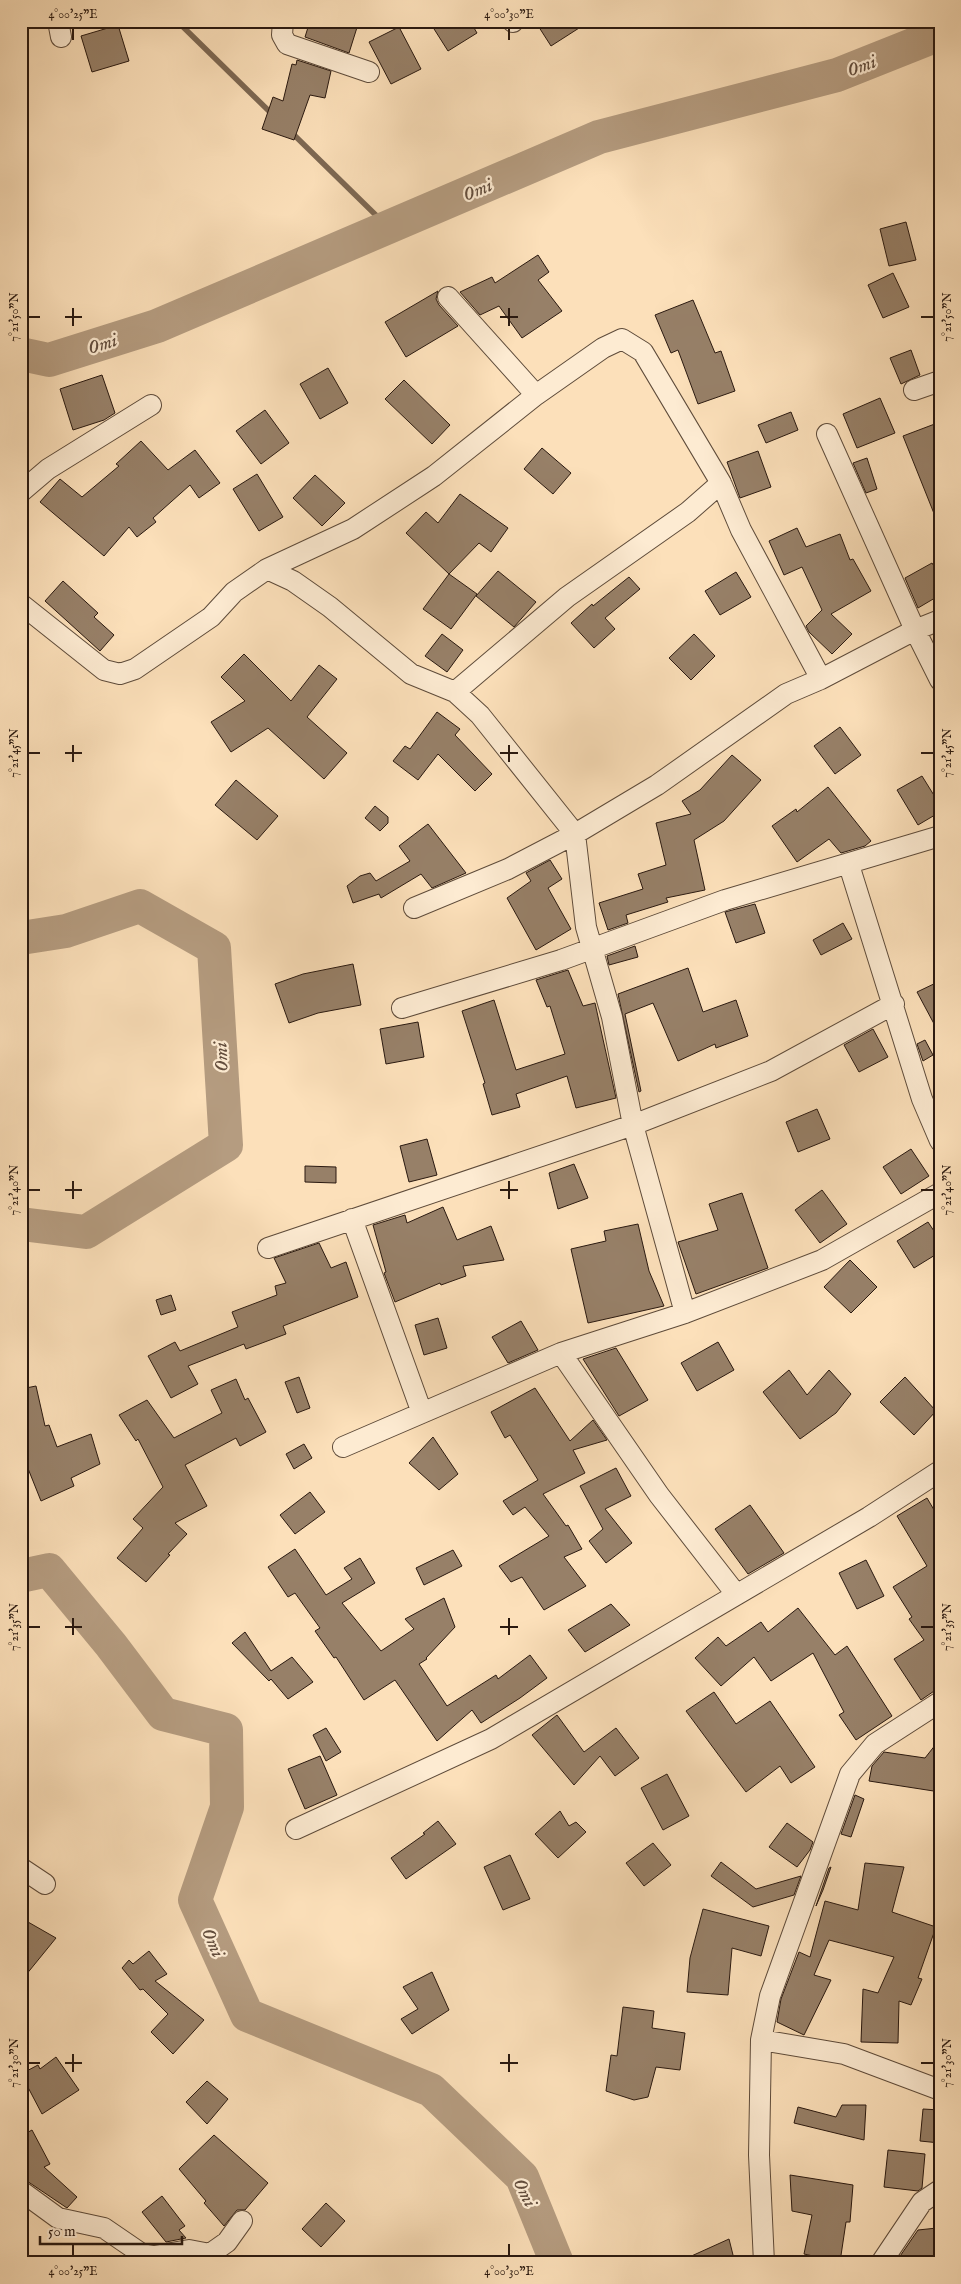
<svg xmlns="http://www.w3.org/2000/svg" width="961" height="2284" font-family="'IM FELL English',serif">
<style>
.lines{fill:none;stroke-linecap:round;stroke-linejoin:round}
.stream{stroke:#7d6853;stroke-width:5.5}
.river{stroke:#b59c80;stroke-width:34}
.building{fill:#978068;stroke:#2a1910}
.street-casing{stroke:#5e4b3a;stroke-width:22}
.street{stroke:#fdebd2;stroke-width:20}
.ticks{fill:none;stroke:#2a1910;stroke-width:2}
.labels{text-anchor:middle;stroke-width:4.5;stroke-linejoin:round;paint-order:stroke}
.water-label{font-size:19px;font-style:italic;fill:#624d3d;stroke:#fdebd2}
.neatline{fill:none;stroke:#2a1910;stroke-width:2}
.ticks-label{font-size:12px;text-anchor:middle;fill:#2a1910}
</style>
<rect width="100%" height="100%" fill="#fce0ba"/>
<filter id="stains"><feTurbulence type="fractalNoise" baseFrequency=".004" numOctaves="4"/><feColorMatrix values="0 0 0 0 .2 0 0 0 0 .09 0 0 0 0 .02 0 0 0 .5 -.17"/></filter>
<radialGradient id="worn" r=".72"><stop offset=".6" stop-color="#630" stop-opacity="0"/><stop offset="1" stop-color="#630" stop-opacity=".3"/></radialGradient>
<g class="lines">
<!-- stream -->
<path class="stream" d="M177 21 272 114
M290 131 388 227"/>
<!-- river -->
<path class="river" d="M21 354 49 360 157 326 599 137 837 75 940 34
M21 938 66 931 140 906 214 948 226 1145 86 1232 21 1224
M21 1576 49 1570 111 1645 163 1714 226 1730 227 1807 195 1900 247 2015 431 2090 522 2177 557 2263"/>
</g>
<!-- building -->
<path class="building" d="M310 21H359L349 53 305 37Z
M429 21H470L477 33 448 51Z
M535 21H590L551 46Z
M118 25 129 61 92 72 81 36Z
M399 27 421 69 391 84 369 42Z
M297 60 331 71 325 98 310 95 294 140 262 129 273 97 283 101 292 64 296 65Z
M906 222 916 260 889 266 880 229Z
M538 255 549 272 538 280 562 311 522 338 499 306 480 315 460 292 492 277 495 283Z
M893 273 909 307 883 318 868 285Z
M438 291 436 299 439 305 458 326 406 357 385 322Z
M693 300 715 353 721 351 735 391 698 404 678 350 671 353 655 315Z
M911 350 920 375 901 384 890 358Z
M328 368 348 403 320 419 300 384Z
M102 375 115 413 104 420 73 430 60 389Z
M404 380 450 425 432 444 385 399Z
M880 398 895 433 857 448 843 414Z
M265 410 289 443 261 464 236 431Z
M791 412 798 430 766 443 758 425Z
M940 422V526H939L903 436Z
M141 441 168 470 195 450 220 483 199 498 190 485 153 518 156 522 137 537 129 527 104 556 40 502 60 479 82 497 119 466 116 464Z
M542 448 571 473 553 494 524 469Z
M758 451 771 487 740 498 727 462Z
M867 458 877 489 866 493 853 463Z
M257 474 283 517 259 531 233 489Z
M315 475 345 503 322 526 293 498Z
M460 494 508 528 491 552 479 543 449 574 406 533 426 512 438 523Z
M797 528 806 547 840 534 850 560 853 559 871 591 831 614 852 634 832 654 809 632 806 626 822 610 802 567 784 575 769 541Z
M932 563 940 576V595L918 608 905 578Z
M498 571 536 602 514 627 476 596Z
M736 572 751 597 720 615 705 591Z
M449 574 477 594 451 629 423 609Z
M629 577 640 589 605 618 615 629 594 648 571 623 592 604 593 606Z
M63 581 98 613 94 617 114 635 100 651 45 601Z
M442 634 463 650 447 672 425 656Z
M694 634 715 656 691 680 669 658Z
M244 654 291 701 319 665 337 679 307 717 347 753 324 779 268 728 231 752 211 722 245 701 221 677Z
M437 712 460 729 455 735 492 774 475 791 438 754 418 780 393 761 405 746 410 749Z
M840 727 861 755 835 774 814 746Z
M732 755 761 780 724 821 694 840 705 890 666 898 668 902 626 915 628 923 608 930 599 903 643 889 638 874 666 865 656 823 691 814 682 801 700 790Z
M922 776 940 805V812L918 825 897 790Z
M236 780 278 816 257 840 215 805Z
M828 787 871 841 865 846 841 853 829 839 797 862 772 826 796 809 797 812Z
M375 806 388 817V823L380 831 365 818Z
M428 824 466 873 432 888 421 874 381 898 379 894 353 903 347 886 360 876 370 873 376 881 410 861 399 846Z
M550 860 562 879 548 888 571 929 536 950 507 898 531 881 526 873Z
M755 904 765 933 736 943 725 912Z
M843 923 852 939 821 955 813 940Z
M635 946 638 957 609 965 607 956Z
M353 964 361 1005 318 1013 289 1023 275 984 303 974Z
M688 968 703 1012 736 1000 748 1036 716 1048 715 1044 678 1061 653 1003 625 1014 641 1091 639 1092 618 994Z
M568 970 583 1006 595 1003 616 1098 576 1108 567 1076 516 1094 520 1107 492 1115 483 1084 485 1083 462 1011 494 1000 516 1070 565 1054 550 1006 547 1007 536 980Z
M940 981V1035L917 992Z
M418 1022 424 1057 386 1064 380 1029Z
M873 1029 888 1057 859 1072 844 1045Z
M925 1040 933 1055 923 1061 917 1044Z
M817 1109 830 1139 798 1152 786 1122Z
M427 1139 437 1175 409 1182 400 1146Z
M911 1149 929 1176 901 1194 883 1167Z
M574 1164 588 1198 558 1209 549 1173Z
M305 1166 336 1167V1183L305 1182Z
M822 1190 847 1224 820 1243 795 1210Z
M742 1193 768 1268 696 1294 678 1242 718 1230 709 1204Z
M443 1207 457 1240 491 1226 504 1260 463 1266 466 1276 441 1285 440 1283 395 1302 384 1273 386 1272 373 1225 405 1215 407 1223Z
M928 1222 940 1240V1252L914 1268 897 1241Z
M638 1224 649 1271 664 1306 588 1323 571 1249 606 1241 604 1231Z
M319 1243 331 1268 346 1262 358 1297 283 1326 286 1334 246 1349 244 1344 188 1366 198 1384 171 1398 148 1356 175 1342 180 1351 238 1327 232 1312 277 1295 275 1286 286 1283 274 1258Z
M850 1260 877 1287 851 1313 824 1287Z
M171 1295 176 1310 161 1315 156 1300Z
M438 1318 447 1348 424 1355 415 1325Z
M521 1321 538 1350 508 1363 492 1337Z
M718 1342 734 1370 697 1391 681 1363Z
M616 1348 648 1400 619 1416 583 1359Z
M789 1370 807 1395 829 1370 851 1394 836 1413 800 1439 763 1392Z
M299 1377 310 1408 297 1413 285 1382Z
M905 1377 936 1411 914 1435 880 1402Z
M236 1379 245 1400 248 1398 266 1432 240 1446 236 1438 185 1465 207 1506 175 1523 187 1534 168 1554 170 1555 146 1582 117 1558 143 1528 133 1519 163 1487 138 1439 136 1441 119 1415 147 1400 174 1438 222 1413 211 1390Z
M36 1386 45 1426 49 1425 57 1447 91 1434 100 1464 71 1478 74 1486 41 1501 21 1451V1389Z
M535 1388 570 1441 593 1420 607 1440 573 1450 585 1473 543 1494 566 1526 568 1525 582 1549 564 1557 586 1586 544 1610 522 1577 511 1582 499 1566 549 1536 525 1507 513 1515 503 1501 538 1480 510 1435 505 1438 491 1412Z
M433 1437 458 1474 439 1490 409 1463Z
M304 1444 312 1458 294 1469 286 1454Z
M616 1468 631 1496 605 1509 632 1543 606 1563 589 1541 603 1529 580 1486Z
M310 1492 325 1512 295 1534 280 1515Z
M927 1498 940 1520V1687L921 1700 894 1659 924 1640 909 1619 912 1617 893 1587 927 1566 897 1516Z
M750 1505 784 1553 748 1574 715 1529Z
M295 1549 326 1595 352 1579 344 1568 360 1558 375 1583 342 1603 381 1651 414 1629 405 1619 444 1598 455 1627 426 1658 427 1659 419 1664 447 1706 496 1675 498 1679 530 1655 547 1678 520 1698 481 1723 472 1710 437 1741 395 1680 364 1700 336 1657 334 1658 315 1631 320 1628 295 1593 288 1597 268 1567Z
M453 1550 462 1566 424 1585 416 1568Z
M866 1560 884 1596 857 1609 839 1573Z
M611 1604 630 1625 585 1652 568 1630Z
M798 1608 835 1655 847 1646 892 1716 856 1740 839 1715 844 1712 813 1653 771 1681 754 1657 721 1686 695 1658 718 1637 726 1646 761 1622 768 1632Z
M245 1632 271 1671 292 1657 313 1682 288 1699 271 1679 269 1681 232 1643Z
M714 1692 736 1724 770 1701 815 1767 791 1783 780 1766 746 1792 686 1711Z
M557 1715 584 1752 616 1728 639 1758 615 1776 600 1756 574 1785 532 1735Z
M326 1728 341 1752 326 1761 313 1735Z
M940 1739V1792L869 1781 872 1766 884 1752 925 1758Z
M320 1756 337 1795 305 1809 288 1769Z
M667 1774 689 1816 663 1830 641 1788Z
M855 1795 864 1799 851 1837 841 1834Z
M560 1811 569 1826 576 1822 586 1832 558 1858 535 1834Z
M438 1821 456 1844 406 1879 391 1858 425 1834 423 1833Z
M787 1823 813 1842 810 1850 797 1867 769 1847Z
M653 1843 671 1865 644 1886 626 1863Z
M510 1855 530 1899 503 1910 484 1867Z
M721 1862 756 1889 801 1876 794 1895 753 1907 711 1876Z
M865 1863 904 1867 892 1912 936 1927 918 1978 922 1979 911 2005 899 2001 898 2043 861 2042 863 1989 878 1993 894 1957 829 1940 814 1975 831 1980 804 2035 777 2022 781 1999 799 1952 810 1957 825 1901 858 1910Z
M831 1867 823 1890 816 1906 829 1868Z
M703 1909 769 1926 761 1956 732 1948 728 1995 687 1992 690 1958Z
M21 1918 56 1938 21 1981Z
M149 1951 167 1974 155 1981 204 2020 173 2054 151 2032 168 2014 143 1989 140 1990 122 1968 129 1960 133 1964Z
M432 1972 449 2010 412 2034 401 2019 418 2009 403 1987Z
M623 2007 654 2011 652 2028 685 2033 680 2070 656 2067 648 2097 634 2100 606 2091 611 2055 617 2056Z
M56 2057 79 2090 42 2114 21 2074 38 2065 40 2069Z
M207 2081 228 2099 207 2124 186 2102Z
M842 2105H866L864 2140 794 2123 798 2107 836 2117Z
M923 2109 940 2110V2143L920 2141Z
M32 2130 50 2164 44 2167 77 2197 67 2208 21 2177V2136Z
M214 2135 268 2183 245 2210H237L224 2226 204 2203 206 2201 179 2169Z
M888 2150 925 2154 922 2188 918 2191 884 2187Z
M790 2175 853 2185 850 2222H846L840 2262 804 2254 812 2215 792 2211Z
M162 2196 185 2226 179 2230 186 2238 166 2242 142 2212Z
M326 2203 345 2221 321 2247 302 2229Z
M937 2228 940 2241V2261L896 2262 918 2230Z
M729 2239 735 2263H676Z"/>
<g class="lines">
<defs>
<path id="street" d="M58 21 61 37
M283 21 282 35 287 44 369 72
M512 21 513 22
M448 297 536 395
M914 390 940 381
M827 434 915 630 940 680
M21 492 48 469 151 405
M267 569 353 529 434 476 536 395 603 348 622 339 643 352 721 483 741 530 821 679
M21 604 104 670 120 674 135 669 211 617 234 592 267 569 293 581 330 607 411 674 455 692 480 715 575 834 586 927 612 1017 633 1125 771 1071 894 1004
M455 692 567 597 688 512 721 483
M849 865 922 1099 940 1141
M414 908 508 869 575 834 657 785 786 694 821 679 915 630 940 620
M402 1008 561 960 725 900 940 836
M352 1219 422 1413
M268 1248 633 1125 685 1313
M561 1353 659 1495 736 1594
M343 1447 561 1353 685 1313 822 1260 940 1193
M296 1829 491 1739 869 1517 940 1471
M21 1868 45 1884
M761 2040 844 2054 940 2090
M21 2191 58 2218 104 2228 142 2254 154 2256 189 2250 210 2254 227 2242 242 2221
M764 2263 759 2155 761 2040 770 1996 850 1774 875 1744 940 1702
M881 2263 922 2202 940 2190"/>
</defs>
<!-- street casing -->
<use href="#street" class="street-casing"/>
<!-- street -->
<use href="#street" class="street"/>
</g>
<!-- ticks -->
<path class="ticks" d="M73 28V40M509 28V40M73 308V326M509 308V326M28 317H40M65 317H82M500 317H518M921 317H934M73 745V762M509 745V762M28 753H40M65 753H82M500 753H518M921 753H934M73 1181V1199M509 1181V1199M28 1190H40M65 1190H82M500 1190H518M921 1190H934M73 1618V1635M509 1618V1635M28 1627H40M65 1627H82M500 1627H518M921 1627H934M73 2054V2072M509 2054V2072M28 2063H40M65 2063H82M500 2063H518M921 2063H934M73 2244V2256M509 2244V2256"/>
<g class="labels">
<!-- water labels -->
<g class="water-label">
<text transform="translate(861 65) rotate(-21)" y="7">Omi</text>
<text transform="translate(477 189) rotate(-23)" y="7">Omi</text>
<text transform="translate(102 343) rotate(-18)" y="7">Omi</text>
<text transform="translate(220 1057) rotate(-93)" y="7">Omi</text>
<text transform="translate(214 1942) rotate(66)" y="7">Omi</text>
<text transform="translate(526 2192) rotate(63)" y="7">Omi</text>
</g>
</g>
<!-- margin -->
<rect width="961" height="2284" fill="none" stroke="#fce0ba" stroke-width="55"/>
<!-- scale -->
<path d="M40 2236v8h142v-8" fill="none" stroke="#2a1910" stroke-width="2.5"/>
<text x="48" y="2236" font-size="15" fill="#2a1910" stroke="#fdebd2" stroke-width="4" paint-order="stroke">50 m</text>
<rect x="28" y="28" width="906" height="2228" class="neatline"/>
<g class="ticks-label">
<text x="73" y="18">4°00'25"E</text>
<text x="509" y="18">4°00'30"E</text>
<text transform="translate(14 317) rotate(-90)" y="4">7°21'50"N</text>
<text transform="translate(947 317) rotate(-90)" y="4">7°21'50"N</text>
<text transform="translate(14 753) rotate(-90)" y="4">7°21'45"N</text>
<text transform="translate(947 753) rotate(-90)" y="4">7°21'45"N</text>
<text transform="translate(14 1190) rotate(-90)" y="4">7°21'40"N</text>
<text transform="translate(947 1190) rotate(-90)" y="4">7°21'40"N</text>
<text transform="translate(14 1627) rotate(-90)" y="4">7°21'35"N</text>
<text transform="translate(947 1627) rotate(-90)" y="4">7°21'35"N</text>
<text transform="translate(14 2063) rotate(-90)" y="4">7°21'30"N</text>
<text transform="translate(947 2063) rotate(-90)" y="4">7°21'30"N</text>
<text x="73" y="2275">4°00'25"E</text>
<text x="509" y="2275">4°00'30"E</text>
</g>
<rect width="100%" height="100%" filter="url(#stains)"/>
<rect width="100%" height="100%" fill="url(#worn)"/>
</svg>
